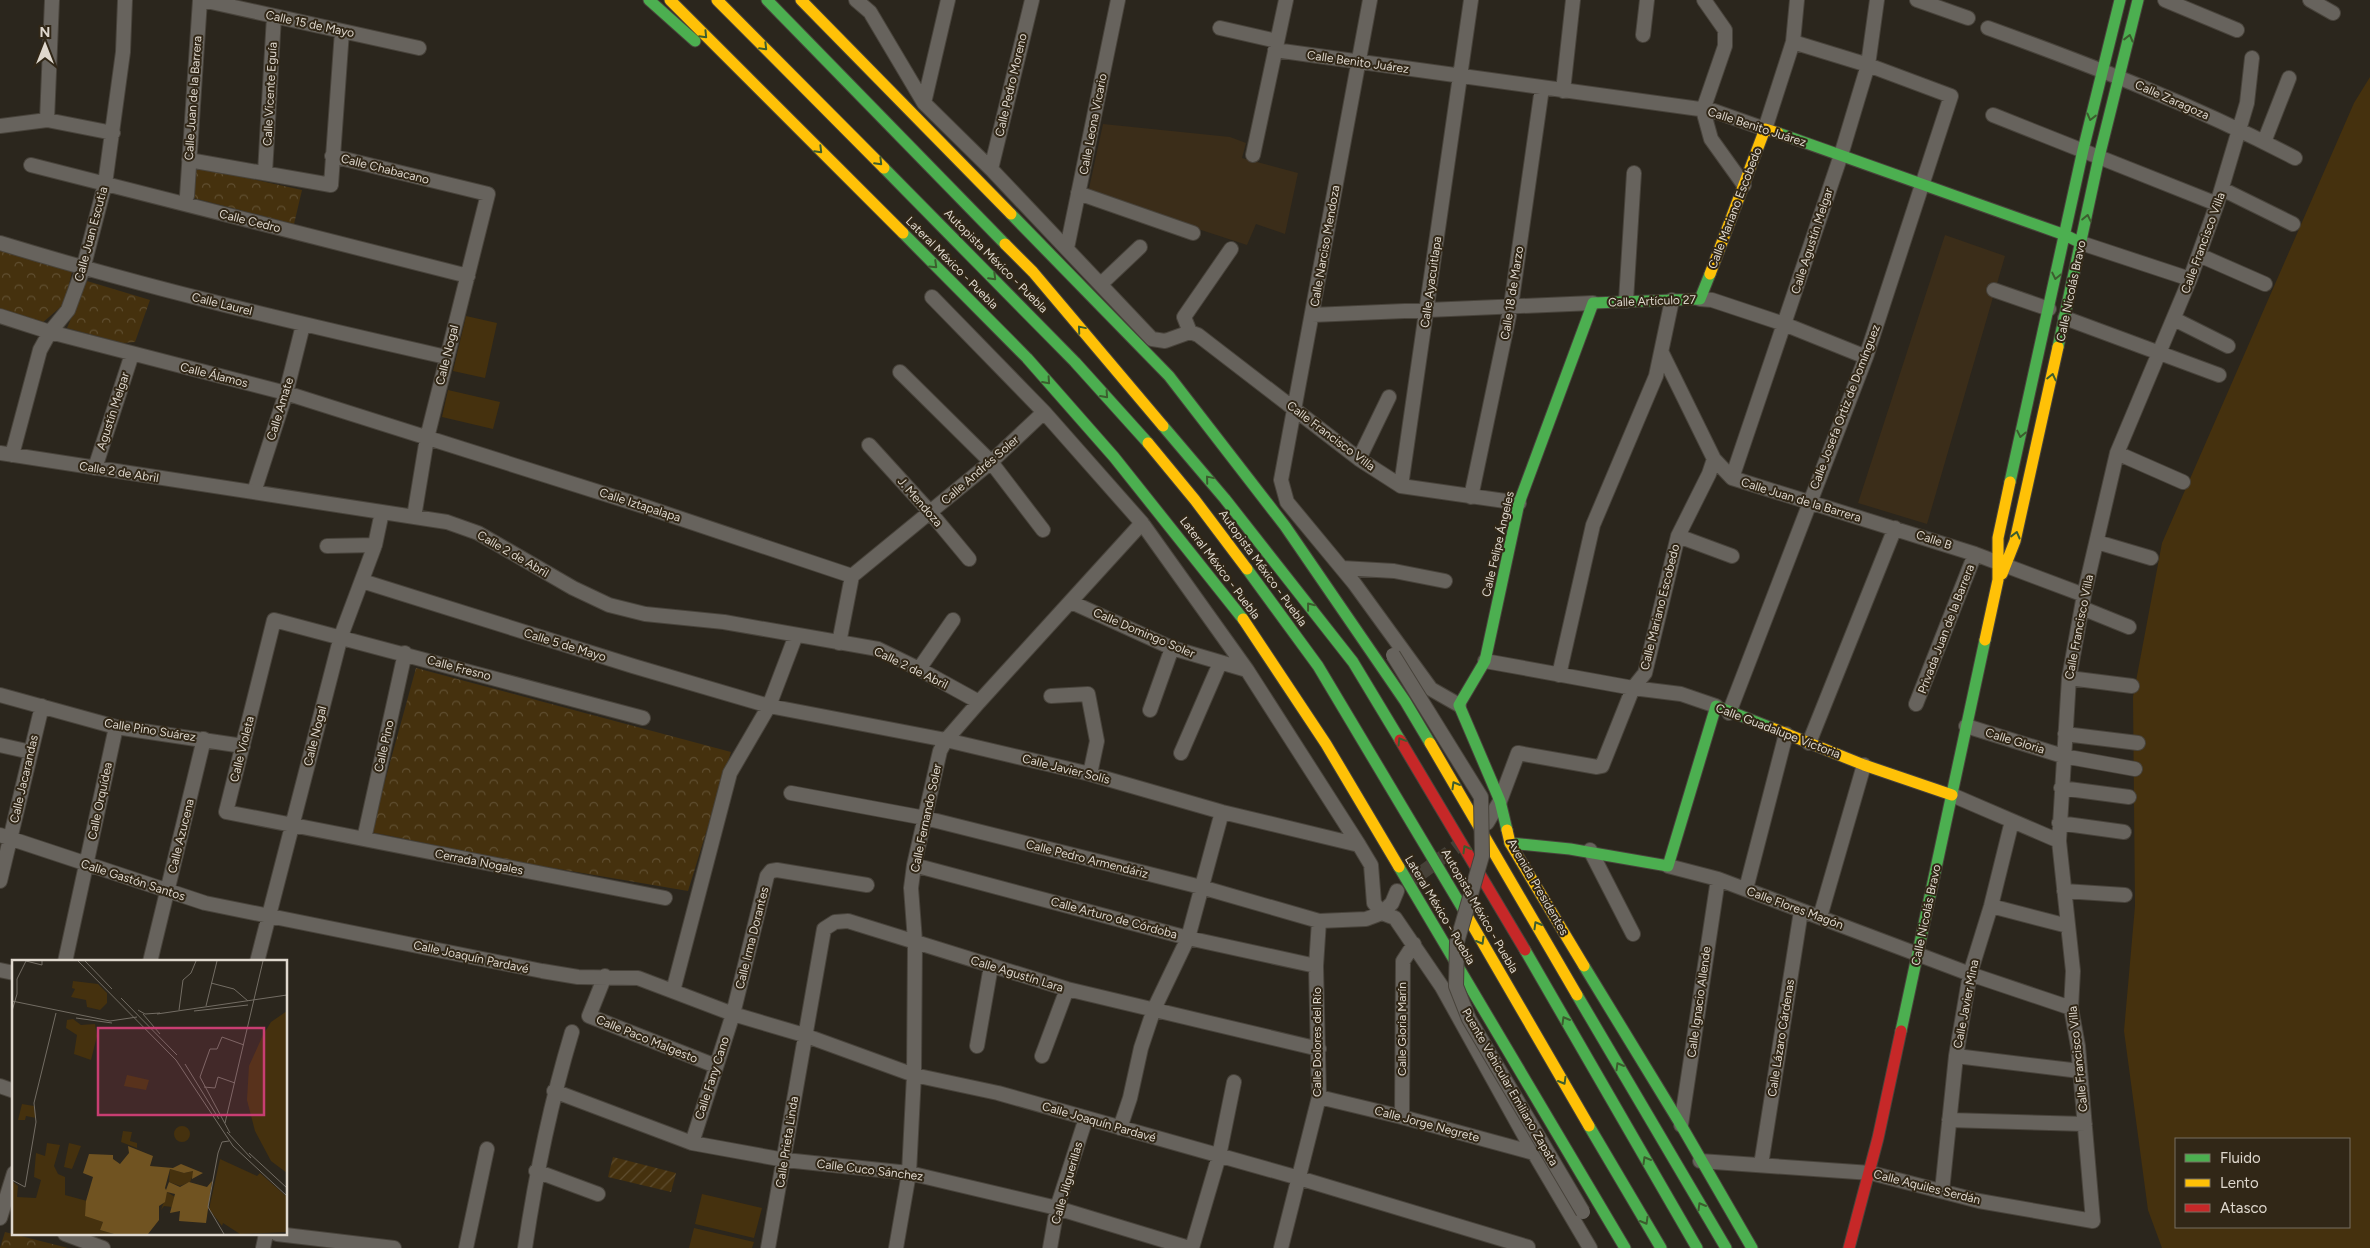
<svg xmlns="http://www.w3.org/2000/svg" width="2370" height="1248" font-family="Figtree,sans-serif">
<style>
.built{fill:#3b2d19}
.grass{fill:#45310e;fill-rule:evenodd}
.park{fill:url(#park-crowns)}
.garden{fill:url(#garden-furrows)}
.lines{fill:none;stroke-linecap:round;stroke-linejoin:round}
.street-tunnel{stroke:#464138;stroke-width:14;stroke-dasharray:14 7;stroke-linecap:butt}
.street-casing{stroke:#48433b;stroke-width:16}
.fast-casing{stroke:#48433b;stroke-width:13}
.slow-casing{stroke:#48433b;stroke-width:13}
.jam-casing{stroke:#48433b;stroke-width:13}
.street{stroke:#67635d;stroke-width:14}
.fast{stroke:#4caf50;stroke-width:11}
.slow{stroke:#ffc107;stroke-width:11}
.jam{stroke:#c62828;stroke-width:11}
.street-bridge-casing{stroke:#48433b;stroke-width:16;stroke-linecap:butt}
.street-bridge{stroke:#67635d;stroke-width:14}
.oneway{stroke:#3c5d2e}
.labels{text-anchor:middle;stroke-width:4;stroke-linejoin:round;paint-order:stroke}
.street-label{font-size:12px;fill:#dfd8ce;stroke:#312717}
.inset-road{fill:none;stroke:#736d64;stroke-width:1}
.view{fill:#c83e72;fill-opacity:0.15;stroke:#c83e72;stroke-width:2.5}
.inset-edge{fill:none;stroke:#dfd8ce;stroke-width:2.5}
</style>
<defs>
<pattern id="park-crowns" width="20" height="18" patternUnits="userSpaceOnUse" patternTransform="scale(1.25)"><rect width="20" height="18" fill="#45310e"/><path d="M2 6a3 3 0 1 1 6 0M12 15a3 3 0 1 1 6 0" fill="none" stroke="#5f4e30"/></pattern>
<pattern id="garden-furrows" width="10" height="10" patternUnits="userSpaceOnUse" patternTransform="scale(1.25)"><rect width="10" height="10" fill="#45310e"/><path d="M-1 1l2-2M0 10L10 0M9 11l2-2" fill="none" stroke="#5f4e30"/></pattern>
</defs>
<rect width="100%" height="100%" fill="#2b261d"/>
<!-- built -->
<path class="built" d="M1103 124 1230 137 1246 143 1242 158 1298 173 1285 234 1256 224 1247 245 1088 193Z
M1945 235 2005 256 1927 524 1858 503Z"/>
<!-- grass -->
<path class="grass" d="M2370 77V1248H2162L2148 1210 2124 1031 2135 906 2133 697 2162 543 2354 103ZM2176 1139H2349V1227H2176Z
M466 316 497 323 485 378 453 371Z
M448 390 500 402 493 429 442 417Z
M702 1194 762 1208 754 1238 695 1224Z
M694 1228 754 1242 752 1248H689Z"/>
<!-- park -->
<path class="park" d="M192 166 302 190 294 224 190 197Z
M0 249 72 272 64 304 41 324 0 311Z
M87 281 150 300 135 342 123 343 67 328Z
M416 668 731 752 688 891 518 862 371 832Z
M5 1232 68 1248H0Z"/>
<!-- garden -->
<path class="garden" d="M613 1157 676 1173 671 1192 608 1177Z"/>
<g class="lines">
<!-- street-tunnel -->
<path class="street-tunnel" d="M1404 886 1467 839"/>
<defs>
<path id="street" d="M202 0 419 48
M856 0 870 12 924 103 991 169 1152 339 1165 341 1190 332
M1370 0 1281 480 1287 502 1354 583 1431 689 1459 705
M1704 0 1725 30V46L1703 110 1711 139 1744 185
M1917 0 1968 18
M2165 0 2237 30
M2310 0 2333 13
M1220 28 1277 41
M1988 28C2093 66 2196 106 2295 158
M1643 35 1647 0
M1275 50 1714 111 1765 129 1793 42 1797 0
M1563 91 1573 0
M924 103 948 0
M1993 115 2217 204
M47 120 52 0
M0 126 47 120 113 133
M2264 142 2289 78
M1253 155 1286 0
M332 156 488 194 427 438 414 517
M189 160 331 185 342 31
M31 165 468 276
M991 169 1032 0
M265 173 274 16
M2222 189 2293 224
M1078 193 1193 233
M187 196 200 0
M0 243C147 288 296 323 446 357
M2081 243 2190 279
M1067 248 1118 0
M2199 255 2265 284
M1101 284 1140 247
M1994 290 2049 309
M932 297 1044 412 1142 523 1247 670 1359 845 1371 865 1374 903 1382 913
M1700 299 1712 300 1784 324 1866 357
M1626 301 1634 173
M1312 315 1593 303
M0 316 50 332 286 393 646 507 852 576
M2065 318 2219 375
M2174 319 2228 346
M1190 332 1198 335 1359 459 1401 486 1519 503
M1190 332 1184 317 1231 249
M1662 353 1714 459 1732 478 1975 554 2084 595
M900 372 991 462 1043 530
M869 445 930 512 969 559
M0 453 447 522 478 533 573 588 609 605 645 614 724 622 878 649 919 669 979 702
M2117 453 2183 482
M12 455 40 350 50 332 68 310 83 269 105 184 123 52 125 0
M1359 459 1389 397
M95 468 132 354
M1732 478 1841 155 1868 65 1877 0
M1401 486 1471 0
M254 492 286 393 303 325
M1471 497 1511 306 1542 88
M1678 536 1732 556
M2097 542 2151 558
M327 546 375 545
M1342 568 1394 571 1445 581
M362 581 633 666 769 706 946 740 1090 774 1222 812 1359 845
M1071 602 1172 648 1247 670
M2082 608 2129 627
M839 643 852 576 991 462 1044 412
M1485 661 1633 688 1681 694 1716 706
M919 669 953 620
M1559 675 1593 525 1656 376 1672 300
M2069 678 2132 686
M0 695 116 727 243 746
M1051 696 1088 694 1097 741 1090 774
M1916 704 1975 554
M1150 710 1172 648
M1729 713 1866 357 1951 96 1868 65 1793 42
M643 718 274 620 226 812 665 898
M1966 726 2063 756 2135 769
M2065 734 2138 743
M1809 743 1895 528
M0 745 31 752
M1181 753 1220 663
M2061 788 2129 797
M791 793 925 818 1201 887 1319 921 1366 919 1382 913 1392 903 1397 891
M1952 795 2059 841
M1487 823 1500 801 1518 753 1597 767 1602 766 1633 688 1645 673 1678 536 1709 474 1714 459
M2059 823 2124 832
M0 835 205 903 542 971 578 977 638 978 733 1014 804 1035 914 1075 998 1093 1299 1178 1528 1247
M364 839 405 653
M1590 850 1633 934
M914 865 1188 938 1316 966
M1668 866 1718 879 1970 974 2071 1008
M0 881 42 706
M1746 889 1786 734
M2064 891 2125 895
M1991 906 2068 926
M1382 913 1395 918 1442 987 1534 1153 1590 1248
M1820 917 1864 765
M65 962 116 727
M150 962 204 739
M257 962 341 636 375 545 382 512
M0 970 14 973
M605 976 589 1016 716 1066
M673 991 730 773 769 706 796 635
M977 1046 991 966
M1042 1056 1067 989
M1956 1056 2080 1071
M0 1086 14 1091
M554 1091 692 1143 785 1160 909 1173 1057 1208 1189 1248
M1319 1097 1402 1117 1534 1153
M1402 1117 1403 961 1414 944
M1949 1120 2085 1124
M1681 1125 1718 879
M1120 1128 1130 1098 1141 1048 1154 1009 1188 938 1222 812
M692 1143 733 1014 767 876 771 871 777 870 867 885
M1700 1161 1871 1173 1979 1201 2093 1221 2078 1046 2071 1008 2073 971 2059 841 2069 678 2084 595 2117 453 2190 279 2217 204 2247 103 2252 58
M1761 1165 1801 911
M536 1171 598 1194
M1942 1191 1956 1056 1970 974 1991 906 2012 821
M0 1218 14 1173
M65 1234 103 1248
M277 1234 394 1248
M263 1248 266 1234
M466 1248 487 1149
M525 1248C536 1173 550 1105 572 1032
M768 1248 824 929 835 922 848 921 1067 989 1319 1049
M896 1248 909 1173 914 1075 915 941 911 888 914 865 940 751 946 740 979 702 1142 523
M1050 1248 1057 1208 1086 1118
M1192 1248 1219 1156 1234 1082
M1281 1248 1319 1097 1316 966 1319 921"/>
<path id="fast" d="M649 0 695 41
M767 0 1005 244
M1778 133 2065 235 2081 243
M884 168 1075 362 1148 443
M1011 214 1169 376 1285 526 1405 701 1430 743
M903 233 1027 358 1114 457 1243 619
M2058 347 2099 157 2138 0
M1163 426 1225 499 1353 662 1400 740
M2010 482 2083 150 2120 0
M1247 569 1318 666 1466 914
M1507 830 1500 801 1459 705 1485 661 1519 503 1593 303 1700 299 1710 274
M1510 843 1570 849 1668 866 1716 706 1772 728
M1399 867 1625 1248
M1525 950 1697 1248
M1584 966 1681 1125 1752 1248
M1577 995 1726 1248
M1901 1031 1985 640
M1589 1126 1661 1248"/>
<path id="slow" d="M670 0 903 233
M717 0 884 168
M801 0 1011 214
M1005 244 1033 272 1163 426
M1710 274 1765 129 1778 133
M1148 443 1195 500 1247 569
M2002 574 2015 541 2058 347
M1243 619 1326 744 1399 867
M1985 640 1998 580V538L2010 482
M1772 728 1864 765 1952 795
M1430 743 1577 995
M1507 830 1510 843 1584 966
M1466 914 1589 1126"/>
<path id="jam" d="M1400 740 1525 950
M1849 1248 1878 1138 1901 1031"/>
</defs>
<!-- street casing -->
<use href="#street" class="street-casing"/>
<!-- fast casing -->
<use href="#fast" class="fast-casing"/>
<!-- slow casing -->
<use href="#slow" class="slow-casing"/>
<!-- jam casing -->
<use href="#jam" class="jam-casing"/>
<!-- street -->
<use href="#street" class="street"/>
<!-- fast -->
<use href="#fast" class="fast"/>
<!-- slow -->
<use href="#slow" class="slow"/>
<!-- jam -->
<use href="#jam" class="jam"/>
<defs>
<path id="street-bridge" d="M1393 655 1481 797 1482 856 1457 942 1456 986 1469 1019 1583 1212"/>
</defs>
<!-- street-bridge casing -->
<use href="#street-bridge" class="street-bridge-casing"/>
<!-- street-bridge -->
<use href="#street-bridge" class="street-bridge"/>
</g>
<!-- one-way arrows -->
<defs><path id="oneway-chevron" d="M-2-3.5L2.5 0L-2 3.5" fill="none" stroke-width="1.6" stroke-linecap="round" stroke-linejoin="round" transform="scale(1.25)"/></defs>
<g class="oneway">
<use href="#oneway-chevron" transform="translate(704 35) rotate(46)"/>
<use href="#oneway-chevron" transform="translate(2129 38) rotate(-76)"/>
<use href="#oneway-chevron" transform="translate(764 47) rotate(45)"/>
<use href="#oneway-chevron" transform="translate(2091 117) rotate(104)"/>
<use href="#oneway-chevron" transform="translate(819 150) rotate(45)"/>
<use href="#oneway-chevron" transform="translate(879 162) rotate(45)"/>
<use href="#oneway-chevron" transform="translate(2087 218) rotate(-78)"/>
<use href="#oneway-chevron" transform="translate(934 265) rotate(44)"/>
<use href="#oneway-chevron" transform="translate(2056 276) rotate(102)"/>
<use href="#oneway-chevron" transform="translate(993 277) rotate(45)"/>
<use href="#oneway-chevron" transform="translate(1081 329) rotate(-130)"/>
<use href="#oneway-chevron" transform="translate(2052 377) rotate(-77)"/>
<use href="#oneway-chevron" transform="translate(1047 381) rotate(48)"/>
<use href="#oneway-chevron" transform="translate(1105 395) rotate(48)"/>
<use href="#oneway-chevron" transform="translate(2021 434) rotate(102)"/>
<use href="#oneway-chevron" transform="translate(1209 479) rotate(-130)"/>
<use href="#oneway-chevron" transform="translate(2016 535) rotate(-76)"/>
<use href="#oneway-chevron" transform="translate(1310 606) rotate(-128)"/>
<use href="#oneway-chevron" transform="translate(1401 741) rotate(-121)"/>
<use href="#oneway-chevron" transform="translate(1455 785) rotate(-120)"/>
<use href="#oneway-chevron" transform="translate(1466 849) rotate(-120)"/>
<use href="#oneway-chevron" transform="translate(1537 925) rotate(-120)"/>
<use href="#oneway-chevron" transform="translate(1481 941) rotate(60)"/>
<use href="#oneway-chevron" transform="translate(1565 1020) rotate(-120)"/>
<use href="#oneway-chevron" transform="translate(1619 1066) rotate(-120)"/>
<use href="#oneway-chevron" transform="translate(1563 1081) rotate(60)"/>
<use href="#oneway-chevron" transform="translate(1646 1160) rotate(-120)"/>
<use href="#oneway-chevron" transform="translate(1701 1206) rotate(-120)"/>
<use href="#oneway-chevron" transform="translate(1645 1221) rotate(60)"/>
</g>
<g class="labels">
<!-- street labels -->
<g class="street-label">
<text transform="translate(310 24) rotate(12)" y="4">Calle 15 de Mayo</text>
<text transform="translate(1358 62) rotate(8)" y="4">Calle Benito Juárez</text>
<text transform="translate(1011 85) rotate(-77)" y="4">Calle Pedro Moreno</text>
<text transform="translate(270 94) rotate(-87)" y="4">Calle Vicente Eguía</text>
<text transform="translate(193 98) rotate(-86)" y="4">Calle Juan de la Barrera</text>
<text transform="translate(2172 100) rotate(24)" y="4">Calle Zaragoza</text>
<text transform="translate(1093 124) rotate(-79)" y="4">Calle Leona Vicario</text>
<text transform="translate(1757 127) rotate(18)" y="4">Calle Benito Juárez</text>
<text transform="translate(385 169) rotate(14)" y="4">Calle Chabacano</text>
<text transform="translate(1735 208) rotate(-69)" y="4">Calle Mariano Escobedo</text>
<text transform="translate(250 221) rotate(14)" y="4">Calle Cedro</text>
<text transform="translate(91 234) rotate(-75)" y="4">Calle Juan Escutia</text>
<text transform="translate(1812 241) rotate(-72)" y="4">Calle Agustín Melgar</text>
<text transform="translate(2203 243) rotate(-70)" y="4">Calle Francisco Villa</text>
<text transform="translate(1325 246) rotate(-80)" y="4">Calle Narciso Mendoza</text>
<text transform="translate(996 261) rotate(45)" y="4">Autopista México - Puebla</text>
<text transform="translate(952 263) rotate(45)" y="4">Lateral México - Puebla</text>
<text transform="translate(1431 282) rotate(-82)" y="4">Calle Ayacuitlapa</text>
<text transform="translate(2071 291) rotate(-78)" y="4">Calle Nicolás Bravo</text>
<text transform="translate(1512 293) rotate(-81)" y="4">Calle 18 de Marzo</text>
<text transform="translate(1652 301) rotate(-2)" y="4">Calle Artículo 27</text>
<text transform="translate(222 304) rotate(14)" y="4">Calle Laurel</text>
<text transform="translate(447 355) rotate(-76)" y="4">Calle Nogal</text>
<text transform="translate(214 375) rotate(14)" y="4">Calle Álamos</text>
<text transform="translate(1845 407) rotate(-69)" y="4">Calle Josefa Ortiz de Domínguez</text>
<text transform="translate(280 409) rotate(-73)" y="4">Calle Amate</text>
<text transform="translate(113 411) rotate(-72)" y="4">Agustín Melgar</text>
<text transform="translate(1331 436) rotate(37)" y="4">Calle Francisco Villa</text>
<text transform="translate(980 470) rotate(-41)" y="4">Calle Andrés Soler</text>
<text transform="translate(119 472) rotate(9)" y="4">Calle 2 de Abril</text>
<text transform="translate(1801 500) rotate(17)" y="4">Calle Juan de la Barrera</text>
<text transform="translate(920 502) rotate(49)" y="4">J. Mendoza</text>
<text transform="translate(640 505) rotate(18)" y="4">Calle Iztapalapa</text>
<text transform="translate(1934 540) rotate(18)" y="4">Calle B</text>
<text transform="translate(1498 544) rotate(-77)" y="4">Calle Felipe Ángeles</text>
<text transform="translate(513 554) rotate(30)" y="4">Calle 2 de Abril</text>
<text transform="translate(1220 568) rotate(53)" y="4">Lateral México - Puebla</text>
<text transform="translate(1263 568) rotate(54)" y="4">Autopista México - Puebla</text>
<text transform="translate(1660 607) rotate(-76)" y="4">Calle Mariano Escobedo</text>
<text transform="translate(2079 627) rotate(-79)" y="4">Calle Francisco Villa</text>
<text transform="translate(1946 629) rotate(-69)" y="4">Privada Juan de la Barrera</text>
<text transform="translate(1144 633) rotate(23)" y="4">Calle Domingo Soler</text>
<text transform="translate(565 645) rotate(17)" y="4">Calle 5 de Mayo</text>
<text transform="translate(459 668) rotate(15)" y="4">Calle Fresno</text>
<text transform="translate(911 668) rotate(26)" y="4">Calle 2 de Abril</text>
<text transform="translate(150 730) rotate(9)" y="4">Calle Pino Suárez</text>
<text transform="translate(1778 731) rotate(21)" y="4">Calle Guadalupe Victoria</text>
<text transform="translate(315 736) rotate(-76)" y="4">Calle Nogal</text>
<text transform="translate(2015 741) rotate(17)" y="4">Calle Gloria</text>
<text transform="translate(384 746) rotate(-77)" y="4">Calle Pino</text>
<text transform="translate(242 749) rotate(-76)" y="4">Calle Violeta</text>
<text transform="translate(1066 769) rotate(14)" y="4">Calle Javier Solís</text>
<text transform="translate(24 779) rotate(-77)" y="4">Calle Jacarandas</text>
<text transform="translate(100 801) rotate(-78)" y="4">Calle Orquídea</text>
<text transform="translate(926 818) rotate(-78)" y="4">Calle Fernando Soler</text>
<text transform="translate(181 836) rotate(-76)" y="4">Calle Azucena</text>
<text transform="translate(1087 859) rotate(14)" y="4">Calle Pedro Armendáriz</text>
<text transform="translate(479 862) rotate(11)" y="4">Cerrada Nogales</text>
<text transform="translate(133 880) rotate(18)" y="4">Calle Gastón Santos</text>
<text transform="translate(1538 887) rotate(60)" y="4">Avenida Presidentes</text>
<text transform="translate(1795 908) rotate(20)" y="4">Calle Flores Magón</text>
<text transform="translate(1440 910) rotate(59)" y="4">Lateral México - Puebla</text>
<text transform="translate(1480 911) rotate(60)" y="4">Autopista México - Puebla</text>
<text transform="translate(1926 915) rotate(-78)" y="4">Calle Nicolás Bravo</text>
<text transform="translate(1114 918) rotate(15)" y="4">Calle Arturo de Córdoba</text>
<text transform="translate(752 938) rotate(-76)" y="4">Calle Irma Dorantes</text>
<text transform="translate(471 957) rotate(12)" y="4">Calle Joaquín Pardavé</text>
<text transform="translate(1017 974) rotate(17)" y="4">Calle Agustín Lara</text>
<text transform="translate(1699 1002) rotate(-82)" y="4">Calle Ignacio Allende</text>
<text transform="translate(1966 1004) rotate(-79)" y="4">Calle Javier Mina</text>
<text transform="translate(1402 1029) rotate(-90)" y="4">Calle Gloria Marín</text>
<text transform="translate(1781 1038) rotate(-81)" y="4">Calle Lázaro Cárdenas</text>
<text transform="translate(647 1039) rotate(22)" y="4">Calle Paco Malgesto</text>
<text transform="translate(1317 1042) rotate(-90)" y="4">Calle Dolores del Río</text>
<text transform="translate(2078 1059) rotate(-96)" y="4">Calle Francisco Villa</text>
<text transform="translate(712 1078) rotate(-72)" y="4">Calle Fany Cano</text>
<text transform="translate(1510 1087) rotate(60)" y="4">Puente Vehicular Emiliano Zapata</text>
<text transform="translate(1099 1122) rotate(16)" y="4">Calle Joaquín Pardavé</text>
<text transform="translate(1427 1124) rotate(15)" y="4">Calle Jorge Negrete</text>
<text transform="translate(787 1142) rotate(-81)" y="4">Calle Prieta Linda</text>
<text transform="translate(870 1170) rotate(7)" y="4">Calle Cuco Sánchez</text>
<text transform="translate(1067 1183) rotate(-74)" y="4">Calle Jilguerillas</text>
<text transform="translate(1927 1187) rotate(14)" y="4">Calle Aquiles Serdán</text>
</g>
</g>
<!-- overview -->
<g transform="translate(12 960)">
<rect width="275" height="275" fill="#2b261d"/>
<path d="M275 51V213L259 201 243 171 235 140 237 106 251 75 259 62ZM162 174a8 8 0 1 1 16 0a8 8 0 1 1-16 0ZM35 183 48 185 42 206 46 214 53 217V235L75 241 74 256 91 262 88 270 102 274H0V221L6 226 5 237 24 238 29 220 22 217 24 193 33 196ZM158 209 172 213 181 211 182 213 178 222 168 226 157 222ZM155 232 163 237 160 247 152 246 149 250Z" fill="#45310e"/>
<path d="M116 186 141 196 138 206 161 208 169 204 191 213 180 219 181 211 172 213 158 209 153 228 154 230 157 222 168 227 177 222 195 227 200 221 194 263 167 261 168 251 158 253 163 234 155 232 153 242 147 246V260L136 274H102L88 270 91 262 73 256 74 241 81 217 71 213 77 194 101 195V199L108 204 117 193Z" fill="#705321"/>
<path d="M61 21 86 24 95 33V43L88 50 75 47 74 40 59 37 63 29 60 28ZM61 59 69 65 83 64 85 76 79 100 62 94 65 75 54 68 55 60ZM115 115 137 120 134 130 112 126ZM10 144 22 146 24 158 14 156 13 160H6ZM111 171 120 172 118 181 125 183V188L109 182ZM57 183 69 186 60 209 52 207ZM208 199 245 216 248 213 275 237V272L228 274 211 263 210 266 197 249Z" fill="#45310e"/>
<path class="inset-road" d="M14 1 30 5V1M66 1 164 100 221 186 275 236M73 1 100 29M199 23 222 29 236 41M109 38 165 95M0 41 98 61 125 57M194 46 205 1M126 50 133 54 148 53M167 50 171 20 179 13 184 1M0 51 5 34V19L14 1M182 51 236 45M131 54 148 74M145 54 275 35M64 58 100 63M173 104 207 159M192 127 203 128 206 117 223 123M213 163 251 1M215 172 239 198M218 173 188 117 198 89H205L210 77 232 85M237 193 275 228M0 220 13 227 24 162 22 143 44 53M212 274 196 247 206 193 210 182 217 181"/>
<path class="view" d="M86 68H252V155H86Z"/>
<rect width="275" height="275" class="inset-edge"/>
</g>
<!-- legend -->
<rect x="2175" y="1138" width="175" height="90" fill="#312717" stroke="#776e60"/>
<rect x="2185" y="1154" width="25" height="8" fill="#4caf50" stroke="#776e60"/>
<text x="2220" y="1163" font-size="15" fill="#dfd8ce">Fluido</text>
<rect x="2185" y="1179" width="25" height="8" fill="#ffc107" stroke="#776e60"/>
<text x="2220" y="1188" font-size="15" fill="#dfd8ce">Lento</text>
<rect x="2185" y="1204" width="25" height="8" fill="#c62828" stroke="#776e60"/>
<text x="2220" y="1213" font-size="15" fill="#dfd8ce">Atasco</text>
<!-- north arrow -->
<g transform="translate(45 45)" stroke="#312717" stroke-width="4" paint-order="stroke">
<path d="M0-4L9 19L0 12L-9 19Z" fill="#dfd8ce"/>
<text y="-8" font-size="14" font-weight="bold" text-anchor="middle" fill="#dfd8ce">N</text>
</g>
</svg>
